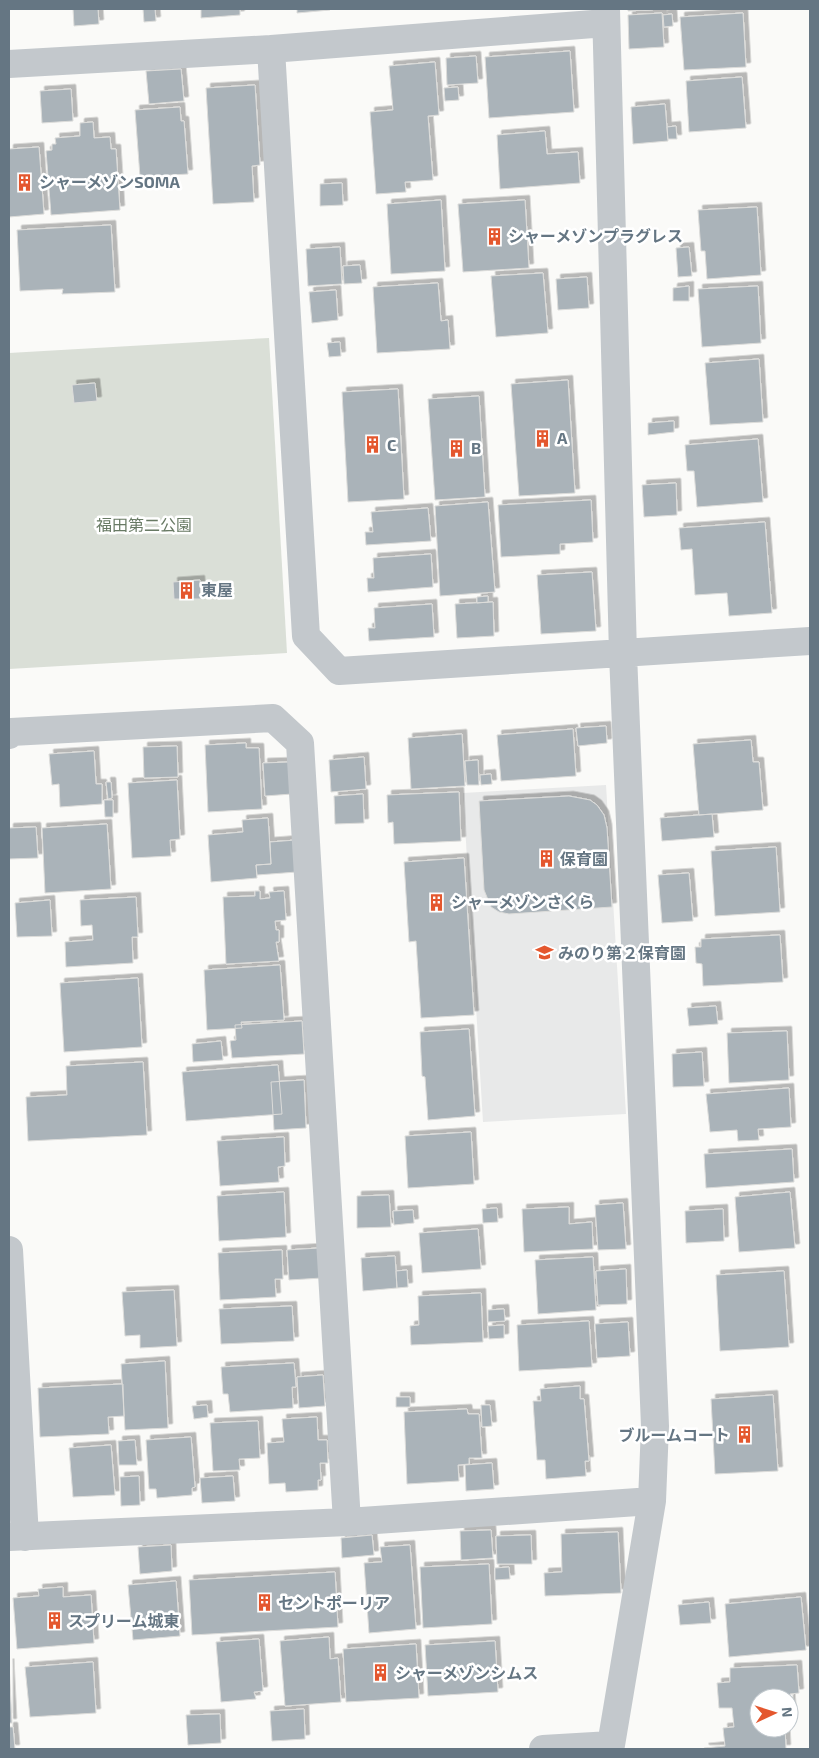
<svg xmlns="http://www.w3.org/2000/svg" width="819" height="1758" font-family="'Exo 2','Noto Sans JP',sans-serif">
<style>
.built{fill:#e8e9e9}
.green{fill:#dadfd7}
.building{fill:#aab3b9;stroke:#dcdcda;filter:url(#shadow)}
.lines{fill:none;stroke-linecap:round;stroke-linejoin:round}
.minor{stroke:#c3c8cc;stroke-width:28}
.labels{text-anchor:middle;stroke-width:5;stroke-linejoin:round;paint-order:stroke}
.poi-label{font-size:16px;font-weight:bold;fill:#657683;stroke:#fff;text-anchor:start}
.park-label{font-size:16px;fill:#687a64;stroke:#fff}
</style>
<defs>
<filter id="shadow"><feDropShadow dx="4.5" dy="-4.5" stdDeviation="0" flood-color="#0004"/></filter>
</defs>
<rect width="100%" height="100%" fill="#fafaf8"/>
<!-- built -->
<path class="built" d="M606 785 626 1114 483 1122 463 793Z"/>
<!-- green -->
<path class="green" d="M269 338 287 653 9 669V353Z"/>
<!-- building -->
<path class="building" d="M73 9H98L99 24 74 26Z
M143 9H155L156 21 144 22Z
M201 9H240V15L201 18Z
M297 9H329L330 10 297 13Z
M628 9H662L628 11Z
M662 13 664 47 629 49 628 15Z
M743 13 746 67 684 70 680 17Z
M672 14 673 26 664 27 663 15Z
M570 51 574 112 489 118 485 57Z
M476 56 478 83 447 85 446 58Z
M435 62 439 115 428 116 433 180 405 182 406 192 376 194 370 112 393 110 389 66Z
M181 69 184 101 149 104 146 71Z
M742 77 746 128 689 132 686 81Z
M255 85 260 165 252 166 254 202 213 204 206 88Z
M458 87 459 100 445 101 444 88Z
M71 89 73 121 42 123 40 91Z
M665 104 668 141 633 144 631 107Z
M180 107 181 121H184L188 174 140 177 135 110Z
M93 122 94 138 110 137 111 149H116L120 210 51 215 46 151 52 150V144H56L55 138 80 136V123Z
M676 126 677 139H668L667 127Z
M545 131 547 154 578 152 580 183 500 189 497 135Z
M39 147 44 214 9 217V149Z
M342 183 343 205 320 206V184Z
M441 200 445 271 391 274 387 204Z
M525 200 529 268 463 272 458 204Z
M757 207 761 275 707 279 705 251H701L698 210Z
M111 225 115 292 62 294 63 289 20 291 17 230Z
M340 247 342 284 308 286 306 249Z
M689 247 692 276 678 277 676 248Z
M360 265 362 283 344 284 343 266Z
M543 273 548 333 496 337 491 276Z
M587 277 589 308 558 310 556 279Z
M438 283 441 321 448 320 450 349 377 353 373 287Z
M689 286V301H673V288Z
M758 286 761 343 702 347 698 289Z
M336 290 338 320 312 323 309 292Z
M340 342 341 356 329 357 327 343Z
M759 359 763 422 710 425 705 363Z
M568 380 575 493 519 496 511 384Z
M95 383 97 401 74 403 72 385Z
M398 389 404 499 348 502 342 392Z
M479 396 485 497 435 500 428 399Z
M674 421V432L648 435V423Z
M758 439 763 502 697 507 694 471H687L685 445Z
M676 483 677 515 644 517 642 485Z
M591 500 593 542 560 544V554L501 557 498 505Z
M488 502 495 592 440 596 435 506Z
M428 508 431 541 366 545 365 532H373L371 512Z
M765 522 772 613 729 616 727 593 695 595 692 549 681 550 679 528Z
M431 554 433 587 368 592 367 578H374L373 558Z
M592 572 596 631 541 634 537 575Z
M200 580 201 599H174L173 582Z
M488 596V602L477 603V597Z
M493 602 494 636 457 638 455 604Z
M432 604 434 637 369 641 368 628H375L374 608Z
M606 726 607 743 578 746 576 728Z
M573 729 576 776 501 781 497 735Z
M462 734 465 786 411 789 408 738Z
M751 740 753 762H759L763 810 699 815 693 744Z
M246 743V748H259L262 809 208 812 205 745Z
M177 746 178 777 144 778 143 747Z
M94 751 96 784H102V804L60 807 59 784 52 785 49 754Z
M364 757 366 789 331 792 329 760Z
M478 760 479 785H467L465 761Z
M290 762 292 794 265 796 263 763Z
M491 774 492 784 481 785 480 775Z
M177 780 180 839 170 840 171 856 132 858 128 783Z
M106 782H111L112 798 108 799Z
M459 792 461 841 394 844 393 822 388 823 387 795Z
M363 794 364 823 335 824 334 796Z
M569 796 590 800 597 805 604 815 607 828 612 907 509 914 499 912 491 907 484 890 479 801Z
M104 800H113V817H105Z
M712 814 714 837 662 841 660 818Z
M268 818 271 864 256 865 257 878 211 882 208 835 243 832 242 820Z
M107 824 111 889 45 893 42 828Z
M36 827 38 858 9 859V828Z
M296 840 297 872 257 875 256 865 271 864 270 842Z
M776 847 780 912 715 916 711 851Z
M464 858 474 1015 421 1018 416 941 409 942 404 862Z
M689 873 693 921 662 923 658 875Z
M255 891H260V899L270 898 269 892 284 891 286 920 275 921 276 930H279V942H276L279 961 226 964 223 897 255 896Z
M136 897 138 937H132L133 963 66 967 65 942 93 940 92 925 81 926 80 900Z
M50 900 52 936 17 937 15 903Z
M780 935 783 982 703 986 702 964 696 963 695 947H701V939Z
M280 965 284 1020 241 1022 242 1028 207 1030 204 970Z
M138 978 142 1047 64 1052 60 983Z
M716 1006 718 1024 689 1026 687 1008Z
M302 1021 304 1054 232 1058 230 1041 236 1040 235 1025Z
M469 1029 475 1116 428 1120 425 1077 422 1076 420 1032Z
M787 1031 789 1080 729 1083 727 1033Z
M221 1041 223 1060 193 1062 192 1044Z
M702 1052 704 1086 673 1087 672 1054Z
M143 1062 147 1135 28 1141 26 1097 67 1095 66 1066Z
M278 1065 282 1114 186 1121 182 1072Z
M304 1080 306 1128 274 1130 271 1082Z
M789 1088 791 1127 758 1129 759 1140 738 1141 737 1130 710 1132 706 1094Z
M471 1132 474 1184 408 1188 405 1136Z
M284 1137 285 1166 278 1167 279 1182 220 1186 217 1141Z
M792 1149 794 1182 706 1188 704 1154Z
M284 1192 286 1237 219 1241 217 1196Z
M790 1192 795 1248 739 1252 735 1197Z
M389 1195 391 1227 357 1228V1196Z
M623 1203 626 1249 598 1250 595 1205Z
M569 1207V1224L592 1222 593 1249 524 1252 522 1209Z
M497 1208 498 1222 483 1223 482 1209Z
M723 1209 724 1241 686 1243 685 1211Z
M413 1210 414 1223 394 1225 393 1211Z
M478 1229 481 1269 422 1273 419 1233Z
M319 1248 322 1278 289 1280 287 1250Z
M282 1250 283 1279H275L276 1297 220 1300 218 1253Z
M395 1256 397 1288 363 1291 361 1258Z
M593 1257 596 1310 538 1314 535 1260Z
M626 1269 627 1304 598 1305 596 1271Z
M407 1270 408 1287 397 1288 396 1271Z
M784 1271 789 1347 720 1351 716 1275Z
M174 1290 177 1346 140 1348V1335L125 1336 122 1292Z
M481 1293 483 1342 411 1345 410 1326 419 1325 418 1296Z
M292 1306 294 1341 221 1344 219 1309Z
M504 1309 505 1321 488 1322V1310Z
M589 1321 592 1367 519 1371 517 1325Z
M628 1322 630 1356 597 1358 595 1324Z
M504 1325V1338L489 1339 488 1326Z
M165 1361 168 1428 125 1430 121 1364Z
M294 1363 296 1387H292L293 1408 230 1412 228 1394H223L221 1367Z
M323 1375 325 1406 299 1408 297 1377Z
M123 1384 124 1416 108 1417 109 1434 40 1437 38 1388Z
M580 1386V1399H584L589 1461H585L586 1476 546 1479 545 1460H537L533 1401H541L540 1389Z
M773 1395 778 1471 715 1474 711 1399Z
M396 1397H410V1407H396Z
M207 1405 208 1417 194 1419 192 1406Z
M481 1405H490L492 1426 482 1427Z
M467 1409 468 1414H479L482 1458H469V1464L458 1465 459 1481 407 1484 404 1412Z
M317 1417 318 1440H327L328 1463H320L321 1480H318V1490L286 1492 285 1483 269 1484 267 1443 284 1442 282 1419Z
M258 1421 260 1458 239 1459 240 1470 213 1471 210 1423Z
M191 1437 195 1487 192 1488V1495L157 1498 156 1489H149L146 1440Z
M135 1440 137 1465H119L118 1441Z
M111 1445 115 1495 73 1497 69 1448Z
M492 1463 494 1489 466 1491 465 1465Z
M139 1476 140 1505 121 1506 120 1477Z
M233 1476 235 1501 202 1503 200 1478Z
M491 1530 493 1558 461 1560 460 1531Z
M618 1532 621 1593 545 1596 544 1573 562 1572 561 1534Z
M372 1535 374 1555 342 1558 341 1538Z
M531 1535 532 1564H497L496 1536Z
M171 1545 172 1571 140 1574 138 1547Z
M410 1545 416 1629 369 1633 364 1563 382 1562 380 1547Z
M489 1564 492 1624 423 1628 420 1567Z
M509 1567 510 1579 495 1580V1568Z
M335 1572 338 1627 192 1635 189 1580Z
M176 1581 180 1636 133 1640 128 1585Z
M63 1587V1597L91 1595 94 1643 17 1649 13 1598 39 1596 38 1589Z
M801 1597 806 1650 729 1657 725 1604Z
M709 1602 711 1623 680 1625 678 1605Z
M329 1637 330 1659 338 1658 341 1702 285 1706 280 1641Z
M259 1639 263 1691 254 1692 256 1699 221 1702 216 1642Z
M495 1641 498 1692 428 1696 425 1645Z
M416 1644 419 1698 346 1702 343 1649Z
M93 1662 96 1713 30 1717 25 1667Z
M9 1663 12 1723H9Z
M797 1665 799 1693 790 1694 792 1722H789V1698H759V1728H785L786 1749H705L704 1748 725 1746 723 1728 734 1727 732 1708H719L717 1683 730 1682V1668Z
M304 1709 305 1739 272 1741 270 1711Z
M220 1714 221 1743 188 1745 186 1715Z
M9 1727H13L15 1749H9Z"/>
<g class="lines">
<!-- minor -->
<path class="minor" d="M271 49 306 636 339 671 810 641
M9 64 271 49 606 23
M9 735 11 732 273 718 300 743 347 1522
M9 1250 25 1537
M9 1537 347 1522 652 1501
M543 1749 611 1745 652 1501 655 1426 623 654 606 9"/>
</g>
<!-- icons -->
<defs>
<symbol id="building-bare" viewBox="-9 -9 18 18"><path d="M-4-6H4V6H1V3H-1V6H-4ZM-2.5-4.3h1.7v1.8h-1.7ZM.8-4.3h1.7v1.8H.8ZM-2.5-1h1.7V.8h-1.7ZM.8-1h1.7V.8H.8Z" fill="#e4572e" stroke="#fff" stroke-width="2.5" paint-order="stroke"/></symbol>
<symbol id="school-bare" viewBox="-9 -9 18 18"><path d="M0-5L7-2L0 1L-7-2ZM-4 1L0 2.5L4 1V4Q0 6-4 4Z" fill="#e4572e" stroke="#fff" stroke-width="2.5" paint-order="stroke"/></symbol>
</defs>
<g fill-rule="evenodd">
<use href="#building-bare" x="12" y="170" width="25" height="25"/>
<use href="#building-bare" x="482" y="224" width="25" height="25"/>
<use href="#building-bare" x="530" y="426" width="25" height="25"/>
<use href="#building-bare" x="360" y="432" width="25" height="25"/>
<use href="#building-bare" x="444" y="436" width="25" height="25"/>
<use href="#building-bare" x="174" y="578" width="25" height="25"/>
<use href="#building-bare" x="534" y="846" width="25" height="25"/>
<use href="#building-bare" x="424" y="890" width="25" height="25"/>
<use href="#school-bare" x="532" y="940" width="25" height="25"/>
<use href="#building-bare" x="732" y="1422" width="25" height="25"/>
<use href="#building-bare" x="252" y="1590" width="25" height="25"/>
<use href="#building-bare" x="42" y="1608" width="25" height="25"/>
<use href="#building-bare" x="368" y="1660" width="25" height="25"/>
</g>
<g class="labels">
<!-- poi labels -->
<g class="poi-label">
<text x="39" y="188">シャーメゾンSOMA</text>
<text x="508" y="242">シャーメゾンプラグレス</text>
<text x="557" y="444">A</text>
<text x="387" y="451">C</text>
<text x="471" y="454">B</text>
<text x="201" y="596">東屋</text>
<text x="560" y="865">保育園</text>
<text x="451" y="908">シャーメゾンさくら</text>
<text x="558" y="959">みのり第２保育園</text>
<text x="730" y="1441" text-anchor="end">ブルームコート</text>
<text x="278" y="1609">セントポーリア</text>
<text x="68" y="1627">スプリーム城東</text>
<text x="395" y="1679">シャーメゾンシムス</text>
</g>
<!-- park labels -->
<g class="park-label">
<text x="144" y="531">福田第二公園</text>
</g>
</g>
<!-- border -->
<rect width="819" height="1758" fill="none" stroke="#657683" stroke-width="20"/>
<!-- north arrow -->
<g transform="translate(774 1713) rotate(86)"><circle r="24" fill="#ffffff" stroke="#c1c8cd"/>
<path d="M0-4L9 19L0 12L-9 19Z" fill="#e4572e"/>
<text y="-8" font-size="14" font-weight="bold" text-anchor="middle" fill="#657683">N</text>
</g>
</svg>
